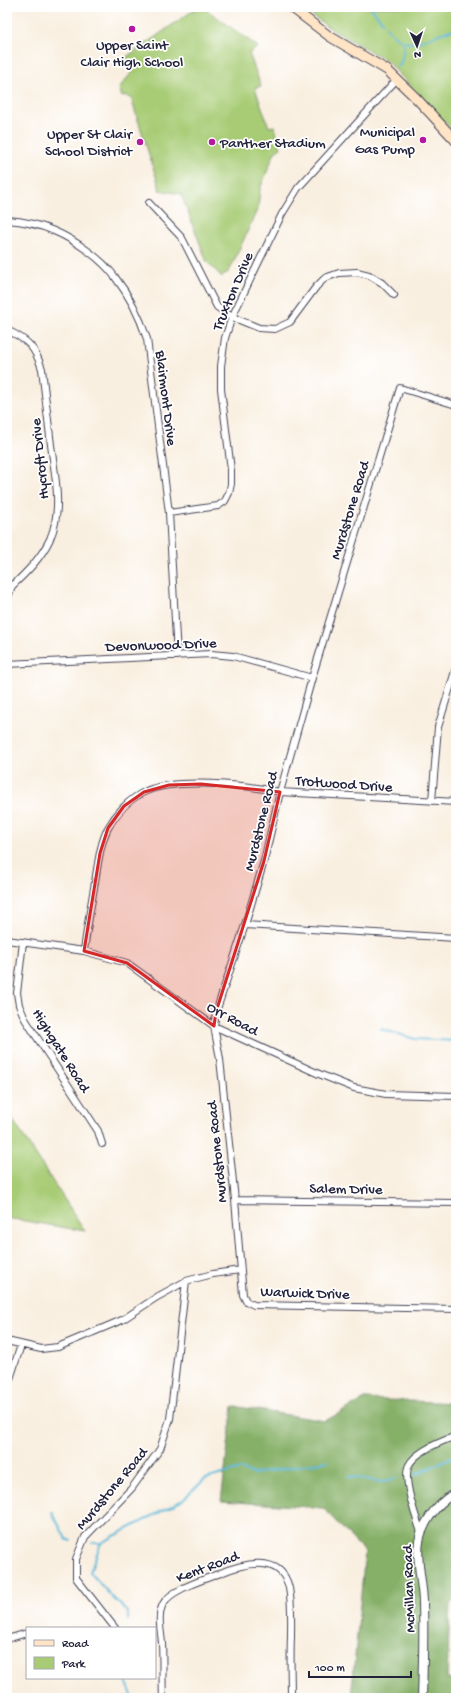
<svg xmlns="http://www.w3.org/2000/svg" width="463" height="1705" font-family="'Gochi Hand',sans-serif">
<style>
.green{fill:#a8cc76;stroke:#657758}
.forest{fill:#86b067;stroke:#546951}
.lines{fill:none;stroke-linecap:round;stroke-linejoin:round}
.stream{stroke:#5bb8d9;stroke-width:2}
.minor-casing{stroke:#424154;stroke-width:8}
.tertiary-casing{stroke:#424154;stroke-width:10}
.secondary-casing{stroke:#424154;stroke-width:11}
.minor{stroke:#fff;stroke-width:6}
.tertiary{stroke:#fff;stroke-width:8}
.secondary{stroke:#ffe4c6;stroke-width:9}
.marked{fill:#d62828;fill-opacity:0.2;stroke:#d62828;stroke-width:3;stroke-linejoin:round}
.poi-dot{fill:#b5179e;stroke:#fff;stroke-width:1.5}
.labels{text-anchor:middle;stroke-width:3.5;stroke-linejoin:round;paint-order:stroke}
.poi-label{font-size:15px;fill:#22223b;stroke:#fff;text-anchor:end}
.street-label{font-size:15px;fill:#22223b;stroke:#fff}
</style>
<rect width="100%" height="100%" fill="#fff"/>
<filter id="ink" filterUnits="userSpaceOnUse"><feTurbulence type="fractalNoise" baseFrequency=".025" numOctaves="2"/><feDisplacementMap in="SourceGraphic" scale="8" xChannelSelector="R" yChannelSelector="G"/><feConvolveMatrix kernelMatrix="1 2 1 2 8 2 1 2 1" color-interpolation-filters="sRGB"/></filter>
<filter id="wash" filterUnits="userSpaceOnUse"><feTurbulence type="fractalNoise" baseFrequency=".012" numOctaves="4" result="noise"/><feDisplacementMap in="SourceGraphic" scale="16" xChannelSelector="R" yChannelSelector="G"/><feGaussianBlur stdDeviation="0.9" result="paint"/><feColorMatrix in="noise" values="0 0 0 0 0 0 0 0 0 0 0 0 0 0 0 0 0 1.4 0 .05"/><feComposite in="paint" operator="in"/></filter>
<g filter="url(#wash)">
<rect width="100%" height="100%" fill="#f9efe0"/>
<!-- green -->
<path class="green" d="M198 7H203L258 47 249 53 261 86 255 88 269 127 274 126 281 148 275 152 260 189 258 208 229 272 226 273 222 277 207 262 181 194 159 190V186L131 98 126 96 122 97 119 88 137 66 121 64 122 60Z
M300 7H456V134L386 60 334 31Z
M7 1111 85 1231 7 1218Z"/>
<!-- forest -->
<path class="forest" d="M365 1399 456 1403V1596L450 1605 447 1678 456 1683V1698H351L365 1552 323 1508 221 1501 233 1406 325 1421Z"/>
<g class="lines">
<!-- stream -->
<path class="stream" d="M370 7 383 22
M386 27C411 59 426 34 456 29
M398 67 402 60 404 43
M381 1029 415 1039 456 1041
M415 1475 456 1455
M348 1476 381 1482 397 1478
M52 1512 66 1539 71 1541
M92 1543H101
M128 1620V1612L110 1595 90 1572 101 1543 181 1501 205 1479 241 1469 253 1474 328 1461
M125 1678 133 1698"/>
</g>
</g>
<g filter="url(#ink)">
<g class="lines">
<defs>
<path id="minor" d="M149 203 182 238 217 307 232 317 259 328 275 329 290 322 316 287 325 278 339 273 357 272 369 275 382 283 394 295
M7 220C22 221 40 225 54 231 75 240 102 259 115 277 129 295 140 317 147 339L169 513 177 656
M7 330C28 340 35 347 42 369 45 395 48 420 51 445 55 476 63 509 50 539 41 558 27 572 12 586L7 582
M456 405 400 388 312 678 280 792 264 861 245 925 216 1012 214 1026 220 1059 235 1200 243 1295 246 1301 254 1305 456 1309
M169 513 218 506 225 501 229 493 231 484V470L221 389V366L225 338 232 317 282 214 298 188 397 79
M7 599 12 586
M7 664 211 654 233 656 312 678
M432 801 438 727 456 668
M245 925 456 938
M7 940 84 951 127 963 214 1026 319 1074 354 1088 386 1094 456 1096
M23 942 17 993 19 1005 25 1019 98 1131 102 1144
M84 951C87 928 91 905 95 882 98 864 100 844 108 828 116 814 129 799 144 792 174 777 248 785 280 792L456 802
M235 1200 456 1203
M7 1341 41 1349 58 1347 122 1320 157 1297 186 1281 213 1274 240 1270
M7 1388 21 1345
M421 1532C416 1518 402 1478 409 1465 416 1451 442 1441 456 1436
M115 1628 76 1578V1559L85 1537 132 1488 160 1449 170 1419 186 1281
M7 1639 27 1633
M163 1698C162 1680 163 1661 162 1643 161 1631 157 1616 163 1604 170 1590 203 1580 218 1574 241 1564 281 1552 289 1588 292 1604 291 1621 291 1637 290 1657 291 1678 291 1698"/>
<path id="tertiary" d="M422 1698C423 1666 424 1635 423 1603 423 1582 413 1551 422 1531 429 1515 441 1500 456 1493"/>
<path id="secondary" d="M291 7 329 36 387 70 417 99 456 141"/>
</defs>
<!-- minor casing -->
<use href="#minor" class="minor-casing"/>
<!-- tertiary casing -->
<use href="#tertiary" class="tertiary-casing"/>
<!-- secondary casing -->
<use href="#secondary" class="secondary-casing"/>
<!-- minor -->
<use href="#minor" class="minor"/>
<!-- tertiary -->
<use href="#tertiary" class="tertiary"/>
<!-- secondary -->
<use href="#secondary" class="secondary"/>
</g>
</g>
<!-- marked area -->
<path class="marked" d="M201 784 280 792 264 861 216 1012 214 1026 127 963 84 951 100 853 108 828 124 806 144 792 169 785Z"/>
<!-- markers -->
<g class="poi-dot">
<circle cx="132" cy="29" r="4"/>
<circle cx="423" cy="140" r="4"/>
<circle cx="140" cy="142" r="4"/>
<circle cx="212" cy="142" r="4"/>
</g>
<g class="labels">
<!-- poi labels -->
<g class="poi-label">
<text x="132" y="49" text-anchor="middle">Upper Saint<tspan x="132" dy="17">Clair High School</tspan></text>
<text x="415" y="136">Municipal<tspan x="415" dy="17">Gas Pump</tspan></text>
<text x="132" y="138">Upper St Clair<tspan x="132" dy="17">School District</tspan></text>
<text x="220" y="147" text-anchor="start">Panther Stadium</text>
</g>
<!-- street labels -->
<g class="street-label">
<text transform="translate(232 291) rotate(-67)" y="5">Truxton Drive</text>
<text transform="translate(167 398) rotate(83)" y="5">Blairmont Drive</text>
<text transform="translate(39 459) rotate(-96)" y="5">Hycroft Drive</text>
<text transform="translate(349 510) rotate(-73)" y="5">Murdstone Road</text>
<text transform="translate(161 644) rotate(-2)" y="5">Devonwood Drive</text>
<text transform="translate(344 783) rotate(4)" y="5">Trotwood Drive</text>
<text transform="translate(260 821) rotate(-76)" y="5">Murdstone Road</text>
<text transform="translate(233 1018) rotate(28)" y="5">Orr Road</text>
<text transform="translate(62 1050) rotate(58)" y="5">Highgate Road</text>
<text transform="translate(216 1152) rotate(-96)" y="5">Murdstone Road</text>
<text transform="translate(346 1188) rotate(1)" y="5">Salem Drive</text>
<text transform="translate(305 1292) rotate(2)" y="5">Warwick Drive</text>
<text transform="translate(111 1488) rotate(-50)" y="5">Murdstone Road</text>
<text transform="translate(207 1566) rotate(-21)" y="5">Kent Road</text>
<text transform="translate(408 1589) rotate(-92)" y="5">McMillan Road</text>
</g>
</g>
<!-- margin -->
<rect width="463" height="1705" fill="none" stroke="#fff" stroke-width="24"/>
<!-- legend -->
<rect x="26" y="1627" width="130" height="52" fill="#ffffff" stroke="#a7a7b1"/>
<rect x="34" y="1640" width="20" height="6" fill="#ffe4c6" stroke="#a7a7b1"/>
<text x="62" y="1647" font-size="12" fill="#22223b">Road</text>
<rect x="34" y="1657" width="20" height="12" fill="#a8cc76" stroke="#a7a7b1"/>
<text x="62" y="1667" font-size="12" fill="#22223b">Park</text>
<!-- north arrow -->
<g transform="translate(417 46) rotate(177)" stroke="#ffffff" stroke-width="3" paint-order="stroke">
<path d="M0-3L7 15L0 10L-7 15Z" fill="#22223b"/>
<text y="-6" font-size="11" font-weight="bold" text-anchor="middle" fill="#22223b">N</text>
</g>
<!-- scale -->
<path d="M309 1671v6h102v-6" fill="none" stroke="#22223b" stroke-width="2"/>
<text x="315" y="1671" font-size="12" fill="#22223b" stroke="#ffffff" stroke-width="3" paint-order="stroke">100 m</text>
</svg>
